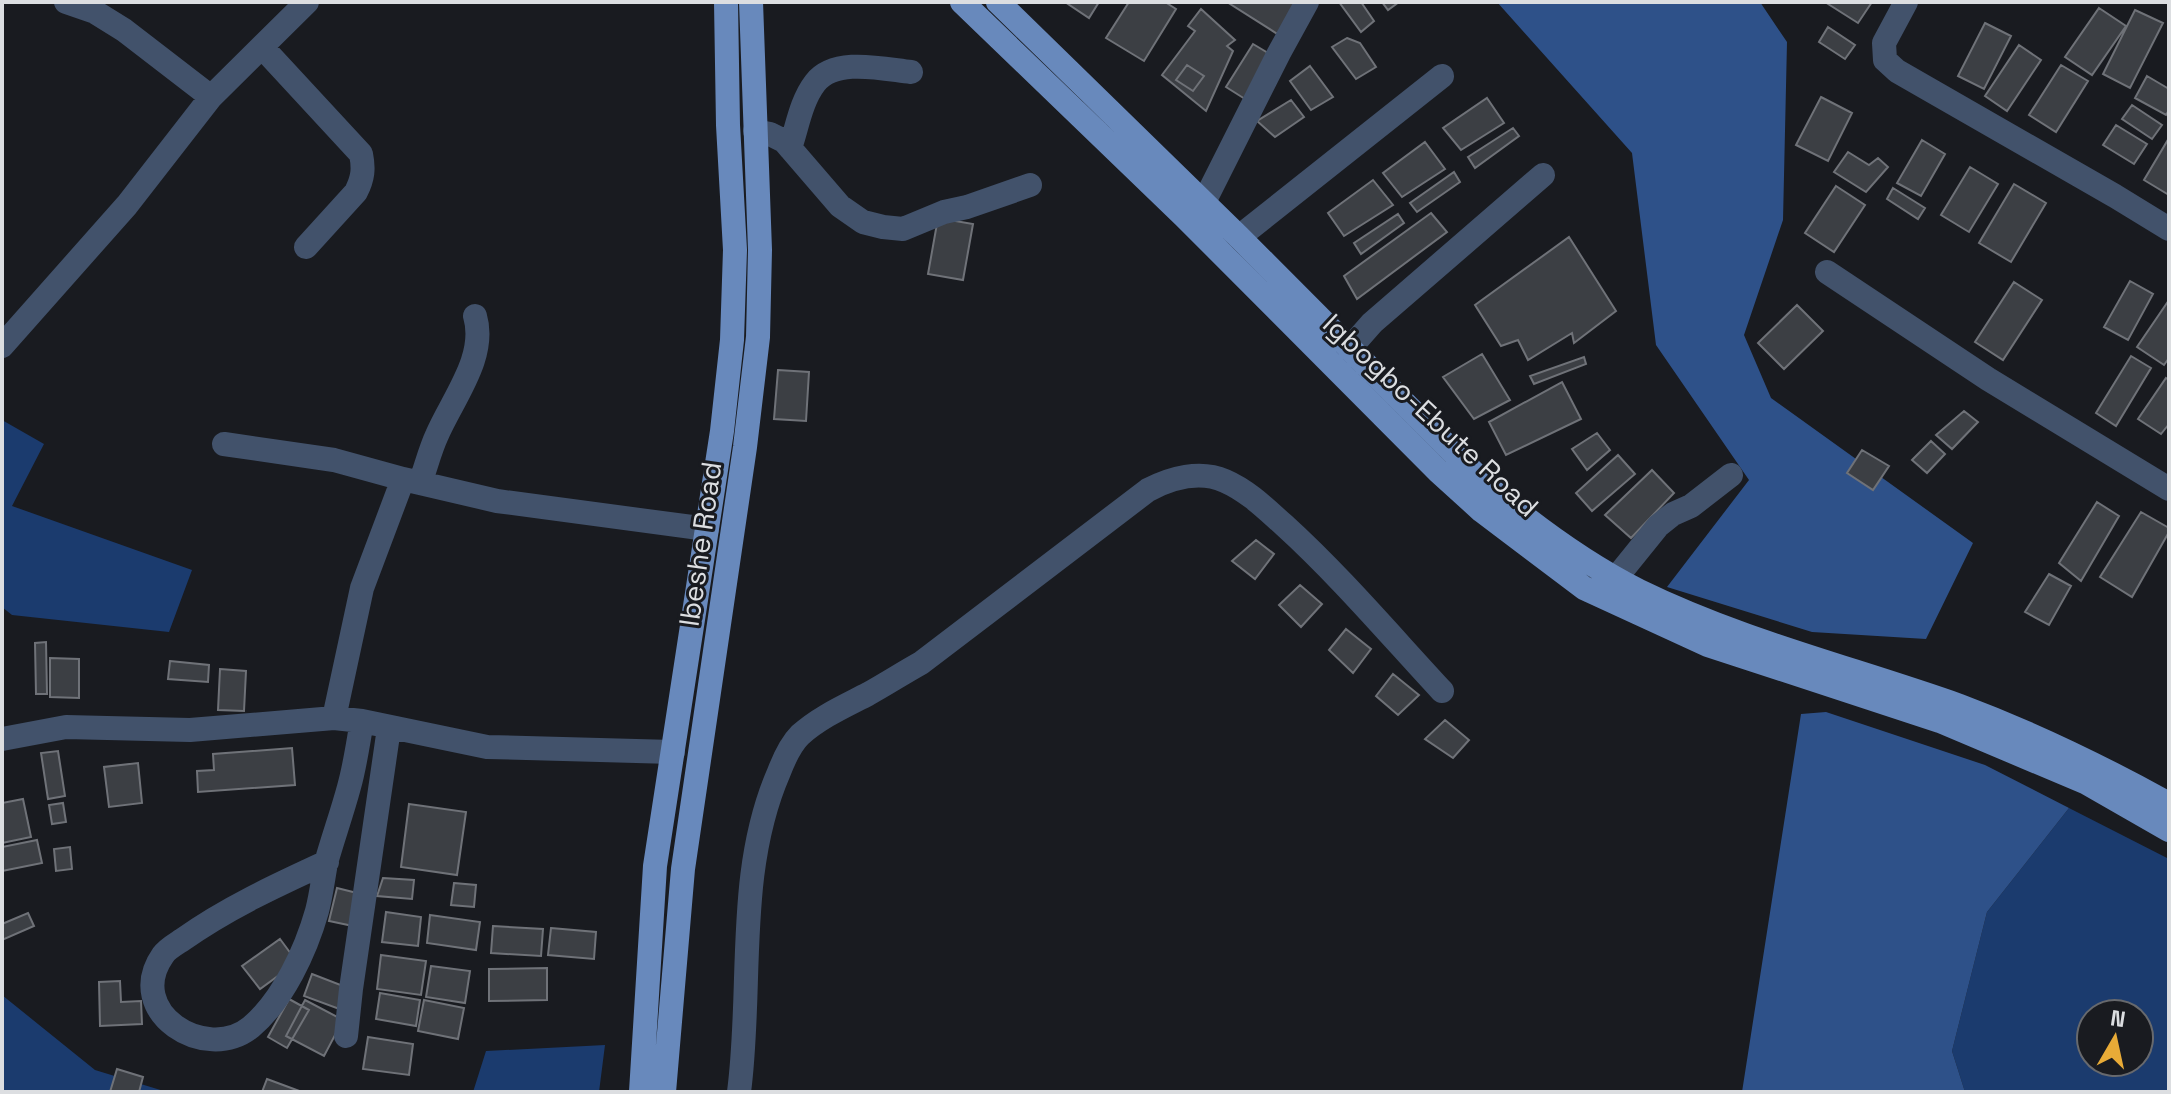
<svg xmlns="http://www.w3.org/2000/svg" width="2171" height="1094" font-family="'Space Grotesk',sans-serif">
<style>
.green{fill:#1b3b6e;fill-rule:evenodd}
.forest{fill:#2e5189}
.building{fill:#3c3f44;stroke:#6f7278;stroke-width:2}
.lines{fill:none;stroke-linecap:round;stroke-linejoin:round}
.minor{stroke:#42526b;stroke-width:24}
.major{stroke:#6889bc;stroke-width:24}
.labels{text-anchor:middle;stroke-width:6;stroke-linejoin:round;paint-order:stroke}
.street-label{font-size:28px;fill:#dcdee1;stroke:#191b20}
</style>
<rect width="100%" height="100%" fill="#191b20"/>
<!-- green -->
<path class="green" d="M2 420 44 444 12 506 192 570 169 632 12 615 2 607Z
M2069 808 2169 859V1092H1965L1952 1051 1987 912ZM2091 1014H2139V1062H2091Z
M2 995 95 1070 167 1092H2Z
M605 1045 599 1092H473L486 1051Z"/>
<!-- forest -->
<path class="forest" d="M1497 2H1760L1787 42 1783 220 1744 335 1771 398 1973 543 1926 639 1812 632 1667 587 1749 480 1656 345 1632 153Z
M1826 712 1985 765 2069 808 1987 912 1952 1051 1965 1092H1742L1801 714Z"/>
<!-- building -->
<path class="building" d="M1065 2H1099L1089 18Z
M1129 2H1165L1176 9 1144 61 1106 38Z
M1227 2H1298L1279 35Z
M1339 2H1361L1374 21 1361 32Z
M1382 2H1399L1388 10Z
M1825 2H1872L1858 23Z
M2099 8 2126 26 2092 75 2065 57Z
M1201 9 1235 40 1227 46 1233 51 1206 111 1162 75 1195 31 1188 26Z
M2135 10 2163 23 2130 88 2103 74Z
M1985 23 2011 36 1984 89 1958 76Z
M1828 27 1855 45 1845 59 1819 42Z
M1347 38 1360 43 1376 67 1356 79 1332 47Z
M1253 44 1273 56 1245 99 1226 87Z
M2019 45 2041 60 2007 111 1985 96Z
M1187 65 1204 76 1193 91 1176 80Z
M2061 65 2088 81 2056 132 2029 115Z
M1310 66 1333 97 1311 110 1290 81Z
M2147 76 2169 89V110L2166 115 2135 98Z
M1821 97 1852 113 1828 161 1796 145Z
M1487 98 1504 123 1461 150 1443 128Z
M1291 100 1304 117 1275 137 1257 121Z
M2132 105 2162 125 2152 139 2122 119Z
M2116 125 2147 144 2134 164 2103 145Z
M1513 128 1519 136 1475 168 1468 157Z
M2169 138V195L2144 180Z
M1922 140 1945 154 1921 196 1897 183Z
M1425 142 1445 169 1402 197 1383 173Z
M1848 152 1869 165 1878 158 1888 167 1866 192 1834 172Z
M1970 167 1998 184 1969 232 1941 215Z
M1454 172 1460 182 1417 212 1410 203Z
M1373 180 1393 205 1344 236 1328 213Z
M2014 184 2046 203 2011 262 1979 243Z
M1836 186 1865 205 1834 252 1805 233Z
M1893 188 1925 208 1918 219 1887 199Z
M1431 213 1447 232 1357 299 1344 276Z
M1398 214 1404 223 1361 254 1354 243Z
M938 218 973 224 963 280 928 274Z
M1569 237 1616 311 1574 343 1572 333 1528 360 1518 340 1501 346 1475 305Z
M2130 281 2153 294 2128 340 2104 327Z
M2014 282 2042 300 2003 360 1975 342Z
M2169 300V358L2164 365 2137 347Z
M1797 305 1823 331 1784 369 1758 343Z
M1482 354 1510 400 1474 419 1443 377Z
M2131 356 2151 368 2116 426 2096 413Z
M1584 357 1586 364 1534 384 1530 376Z
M778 370 809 372 806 421 774 419Z
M2166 378 2169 380V424L2161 434 2138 419Z
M1562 382 1581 419 1506 455 1489 422Z
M1964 411 1978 422 1952 449 1936 435Z
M1597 433 1610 450 1587 470 1572 449Z
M1931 441 1945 454 1927 473 1912 460Z
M1862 450 1889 466 1873 490 1847 473Z
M1618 455 1635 474 1592 511 1576 493Z
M1652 470 1674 493 1631 538 1605 515Z
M2097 502 2119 516 2081 581 2059 563Z
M2141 512 2169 528V532L2132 597 2100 577Z
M1256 540 1274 554 1255 579 1232 561Z
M2049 574 2071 586 2049 625 2025 612Z
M1300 585 1322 604 1301 627 1279 605Z
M1346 629 1371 649 1353 673 1329 650Z
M46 642 47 694H36L35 643Z
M50 658 79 659V698L50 697Z
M170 661 209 665 208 682 168 679Z
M220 669 246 671 244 711 218 710Z
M1393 674 1419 695 1398 715 1376 696Z
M1445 720 1469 740 1453 758 1425 739Z
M292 748 295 785 198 792 197 771 214 770 213 754Z
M58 751 65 796 48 799 41 753Z
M138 763 142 803 109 807 104 767Z
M23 799 31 837 2 843V803Z
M63 803 66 822 52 824 49 805Z
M409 804 466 812 457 875 401 867Z
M37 840 42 863 2 871V847Z
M70 847 72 869 56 871 54 849Z
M383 878 414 880 412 899 377 896Z
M454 883 476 885 474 907 451 905Z
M337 888 361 894 353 926 329 921Z
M386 912 421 917 418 946 382 942Z
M28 913 34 926 2 940V924Z
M430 915 480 922 476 950 427 943Z
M493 926 543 929 541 956 491 953Z
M551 928 596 932 594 959 548 955Z
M280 939 297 962 260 989 242 966Z
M381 955 426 961 421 995 377 989Z
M431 966 470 971 465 1003 426 997Z
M547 968V1000L489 1001V969Z
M312 974 351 989 342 1010 304 996Z
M120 981 121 1002 141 1001 142 1024 100 1026 99 982Z
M380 993 420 1000 416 1026 376 1019Z
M289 999 309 1010 287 1048 268 1037Z
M305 1000 343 1020 324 1056 286 1036Z
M424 1000 464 1008 458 1039 418 1031Z
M368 1037 413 1044 409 1075 363 1069Z
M117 1069 143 1077 139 1092H110Z
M267 1079 302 1092H262Z"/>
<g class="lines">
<!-- minor -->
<path class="minor" d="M66 2 95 12 124 30 211 97
M1906 2 1884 43 1885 60 1897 71 2115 196 2169 229
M262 47 361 154C364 169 363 178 356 192L306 247
M755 131 770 134 784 141 840 206 863 222 883 227 903 229 944 212 967 207 1030 185
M790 148C797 128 801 101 815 83 835 57 883 69 911 72
M1203 204 1279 53 1307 2
M1239 237 1442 76
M1827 272 1988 379 2169 489
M2 346 127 205 211 97 307 2
M1350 348 1372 323 1543 175
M224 444 334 460 403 479 497 501 707 529
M420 483C426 467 430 450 437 435 453 398 487 357 475 316
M1616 578 1658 526 1673 514 1691 506 1731 475
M334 718 362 588 403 479
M2 739 66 727 190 730 334 718 362 721 487 747 673 752
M327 862C277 885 227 908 182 940 176 944 167 949 163 955 123 1012 206 1064 251 1027 283 1000 306 950 317 911 321 896 323 879 326 863 333 838 342 813 349 787 355 766 358 743 362 721
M346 1036 351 989 389 728
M739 1092C753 986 735 873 779 772 784 759 790 745 800 735 820 717 845 706 868 694 886 684 903 673 921 663L1148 490C1171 478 1200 470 1225 481 1248 491 1266 509 1284 525 1340 576 1390 635 1442 691"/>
<!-- major -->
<path class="major" d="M962 2 1184 216 1438 471 1482 511 1584 588 1708 645 1940 721 2087 783 2169 830
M998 2 1239 237 1489 488C1535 527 1584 563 1639 591 1741 641 1853 668 1960 706 2032 733 2102 767 2169 804
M641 1092 655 866 722 431 732 340 735 250 728 125 726 2
M664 1092 683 869 745 447 758 337 760 250 751 2"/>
</g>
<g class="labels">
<!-- street labels -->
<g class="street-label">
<text transform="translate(1431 415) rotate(43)" y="10">Igbogbo-Ebute Road</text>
<text transform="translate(700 544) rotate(-82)" y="10">Ibeshe Road</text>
</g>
</g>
<!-- border -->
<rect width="2171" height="1094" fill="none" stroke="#dcdee1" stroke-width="8"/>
<!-- north arrow -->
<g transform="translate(2115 1038) rotate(9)"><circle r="38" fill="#191b20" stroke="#67696d" stroke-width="2"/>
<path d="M0-6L14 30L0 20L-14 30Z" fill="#e8ab37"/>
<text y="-12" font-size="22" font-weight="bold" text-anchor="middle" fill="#dcdee1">N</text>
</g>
</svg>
